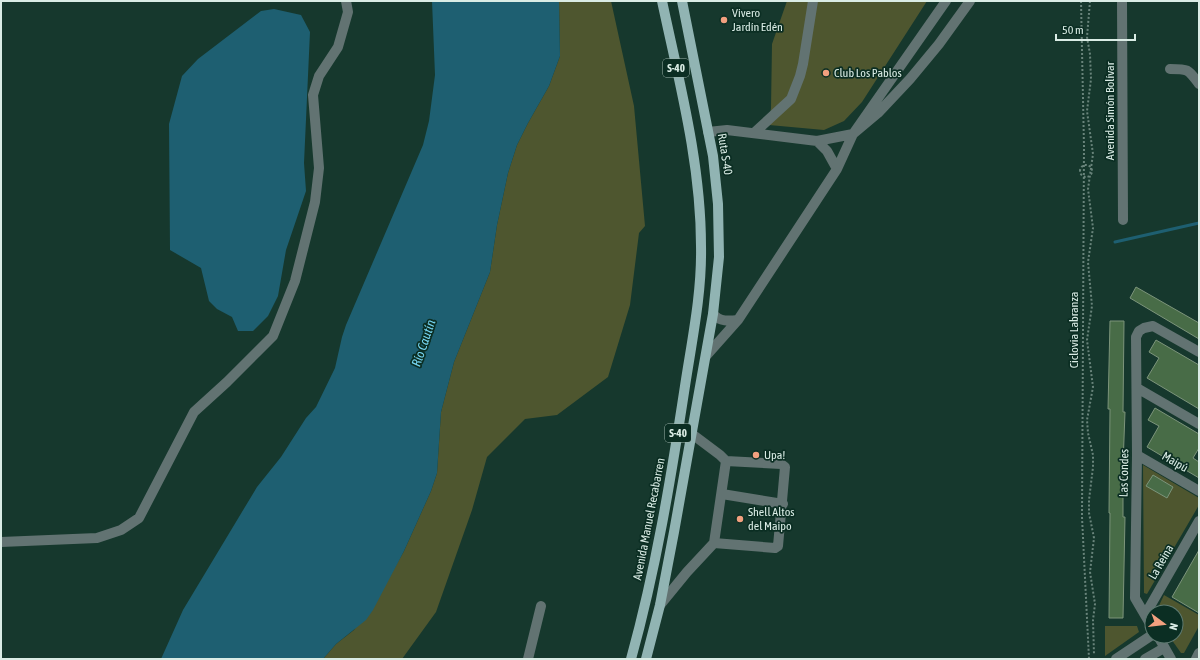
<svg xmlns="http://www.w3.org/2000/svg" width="1200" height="660" font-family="'Asap Condensed',sans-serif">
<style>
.green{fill:#4e562f}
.water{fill:#1e5f71}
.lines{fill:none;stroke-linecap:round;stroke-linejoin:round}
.stream{stroke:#1e5f71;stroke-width:3}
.building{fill:#486c47;stroke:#7c947b}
.path{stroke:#69847b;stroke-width:2;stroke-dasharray:2 2;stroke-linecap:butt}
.minor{stroke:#627372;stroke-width:10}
.major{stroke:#91b4b3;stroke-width:10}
.poi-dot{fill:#f2a07f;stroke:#0b2e23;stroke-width:1.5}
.labels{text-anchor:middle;stroke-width:3.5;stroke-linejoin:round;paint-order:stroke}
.shield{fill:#0b2e23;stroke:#9cb3ab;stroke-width:1}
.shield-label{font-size:11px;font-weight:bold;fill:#daece5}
.poi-label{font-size:12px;fill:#daece5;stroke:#0b2e23;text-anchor:start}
.street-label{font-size:12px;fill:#daece5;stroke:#0b2e23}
.water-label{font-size:13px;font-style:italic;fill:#76d7f4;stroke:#0b2e23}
</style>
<rect width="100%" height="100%" fill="#16382d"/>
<!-- green -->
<path class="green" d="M559 1H611L634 106 645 226 639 233 630 305 608 377 557 415 525 419 487 457 472 510 436 612 402 659H323L336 644 354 630 390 576 404 551 431 491 437 473 441 412 454 362 490 272 497 225 508 173 517 145 528 123 549 86 560 56Z
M787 1H927L862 102 844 121 824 130 769 125 771 108 772 44Z
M1143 465 1199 498V505L1147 594 1144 593Z
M1164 595 1199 615V626L1184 653H1181L1169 636H1176V612H1156Z
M1105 626H1137L1139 632 1105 656Z"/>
<!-- water -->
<path class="water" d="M432 1H559L560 56 549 86 528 123 517 145 508 173 497 225 490 272 454 362 441 412 437 473 431 491 404 551 373 610 366 620 336 644 323 659H161L183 610 257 487 281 457 306 418 316 407 335 368 342 337 346 325 423 145 429 121 435 75Z
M274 9 301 15 310 32 304 163 306 191 286 250 278 296 268 316 253 331H238L232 317 217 309 209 301 201 268 170 250 169 124 182 76 198 59 261 11Z"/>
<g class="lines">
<!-- stream -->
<path class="stream" d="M1115 242 1199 223"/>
</g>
<!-- building -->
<path class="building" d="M1136 287 1199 323V339L1130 298Z
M1110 321H1124L1123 412H1125L1123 465V517H1125L1123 618H1109L1110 513H1109L1110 409H1108Z
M1156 340 1199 365V409L1147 378 1159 358 1149 352Z
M1155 408 1199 434V448L1193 458 1199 462V478L1147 447 1159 426 1148 420Z
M1153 475 1173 487 1167 498 1146 486Z
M1199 550V613L1172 597Z"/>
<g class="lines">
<!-- path -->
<path class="path" d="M1081 1 1084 147 1082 517 1089 659
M1090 1 1087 37 1090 54 1091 79 1087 111 1093 154 1088 189 1093 228 1088 262 1092 306 1087 340 1093 387 1087 420 1088 433 1093 455V467L1089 500V513L1094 538 1090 572 1095 604 1093 620 1094 654
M1080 171a6 6 0 1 1 12 0a6 6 0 1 1-12 0Z"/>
<!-- minor -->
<path class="minor" d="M1122 1 1123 220
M1170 69C1189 69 1188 69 1199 84
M708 132 727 130 817 141 853 134 878 113 910 79 939 44 970 1
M754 133 791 99 800 76 803 64 813 1
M817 141 827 151 837 169
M713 314C720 322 729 321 738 320
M706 356 738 320 837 169 853 134 946 1
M1137 388 1199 424
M1137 455 1199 491
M722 494 783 504
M1 542 97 538 121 530 139 518 194 412 227 382 273 336 295 281 315 202 319 168 313 95 319 76 338 47 348 12 346 1
M714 543 775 548 778 546 785 467 781 464 726 461
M660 605 687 572 714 543 726 461 720 455 692 434
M1145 615 1199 521
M1152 627 1135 598 1137 455 1136 337 1139 331 1144 328 1153 326 1199 352
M1158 636 1171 659
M528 659 541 606
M1116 659 1152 635
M1145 659 1164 648
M1196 659 1199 653"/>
<!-- major -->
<path class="major" d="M631 659C656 569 671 478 685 386 692 340 702 293 701 246 701 163 679 81 662 1
M646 659 660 605 674 532 713 314 719 257 718 204 713 156 682 1"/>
</g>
<!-- markers -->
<g class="poi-dot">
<circle cx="724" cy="20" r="4"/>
<circle cx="826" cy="73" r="4"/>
<circle cx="756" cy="455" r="4"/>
<circle cx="740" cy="519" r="4"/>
</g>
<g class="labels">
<!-- shield labels -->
<g class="shield">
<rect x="663" y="59" width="26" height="18" rx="3"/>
<rect x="665" y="424" width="26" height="18" rx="3"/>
</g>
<g class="shield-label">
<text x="676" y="72">S-40</text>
<text x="678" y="437">S-40</text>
</g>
<!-- poi labels -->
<g class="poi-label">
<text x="732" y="17">Vivero<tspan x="732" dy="14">Jardín Edén</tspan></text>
<text x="834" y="77">Club Los Pablos</text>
<text x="764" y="459">Upa!</text>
<text x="748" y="516">Shell Altos<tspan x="748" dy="14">del Maipo</tspan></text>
</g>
<!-- street labels -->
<g class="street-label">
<text transform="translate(1110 111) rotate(-90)" y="4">Avenida Simón Bolívar</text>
<text transform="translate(725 154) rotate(81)" y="4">Ruta S-40</text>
<text transform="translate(1074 330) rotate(-90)" y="4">Ciclovia Labranza</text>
<text transform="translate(1175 462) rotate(30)" y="4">Maipú</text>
<text transform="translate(1124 473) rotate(-89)" y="4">Las Condes</text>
<text transform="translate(649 519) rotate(-79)" y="4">Avenida Manuel Recabarren</text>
<text transform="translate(1161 562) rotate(-60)" y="4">La Reina</text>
</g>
<!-- water labels -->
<g class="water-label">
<text transform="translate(423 343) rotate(-71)" y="5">Río Cautín</text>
</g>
</g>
<!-- border -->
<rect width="1200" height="660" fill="none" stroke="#daece5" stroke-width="4"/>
<!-- north arrow -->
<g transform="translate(1164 624) rotate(105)"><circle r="19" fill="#0b2e23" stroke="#5e7a71"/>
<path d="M0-3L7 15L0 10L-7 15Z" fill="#f2a07f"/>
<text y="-6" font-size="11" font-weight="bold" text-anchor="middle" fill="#daece5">N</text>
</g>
<!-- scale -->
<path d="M1056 34v6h79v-6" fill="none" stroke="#daece5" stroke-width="2"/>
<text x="1062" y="34" font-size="12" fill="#daece5" stroke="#0b2e23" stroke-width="3" paint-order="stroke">50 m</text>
</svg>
